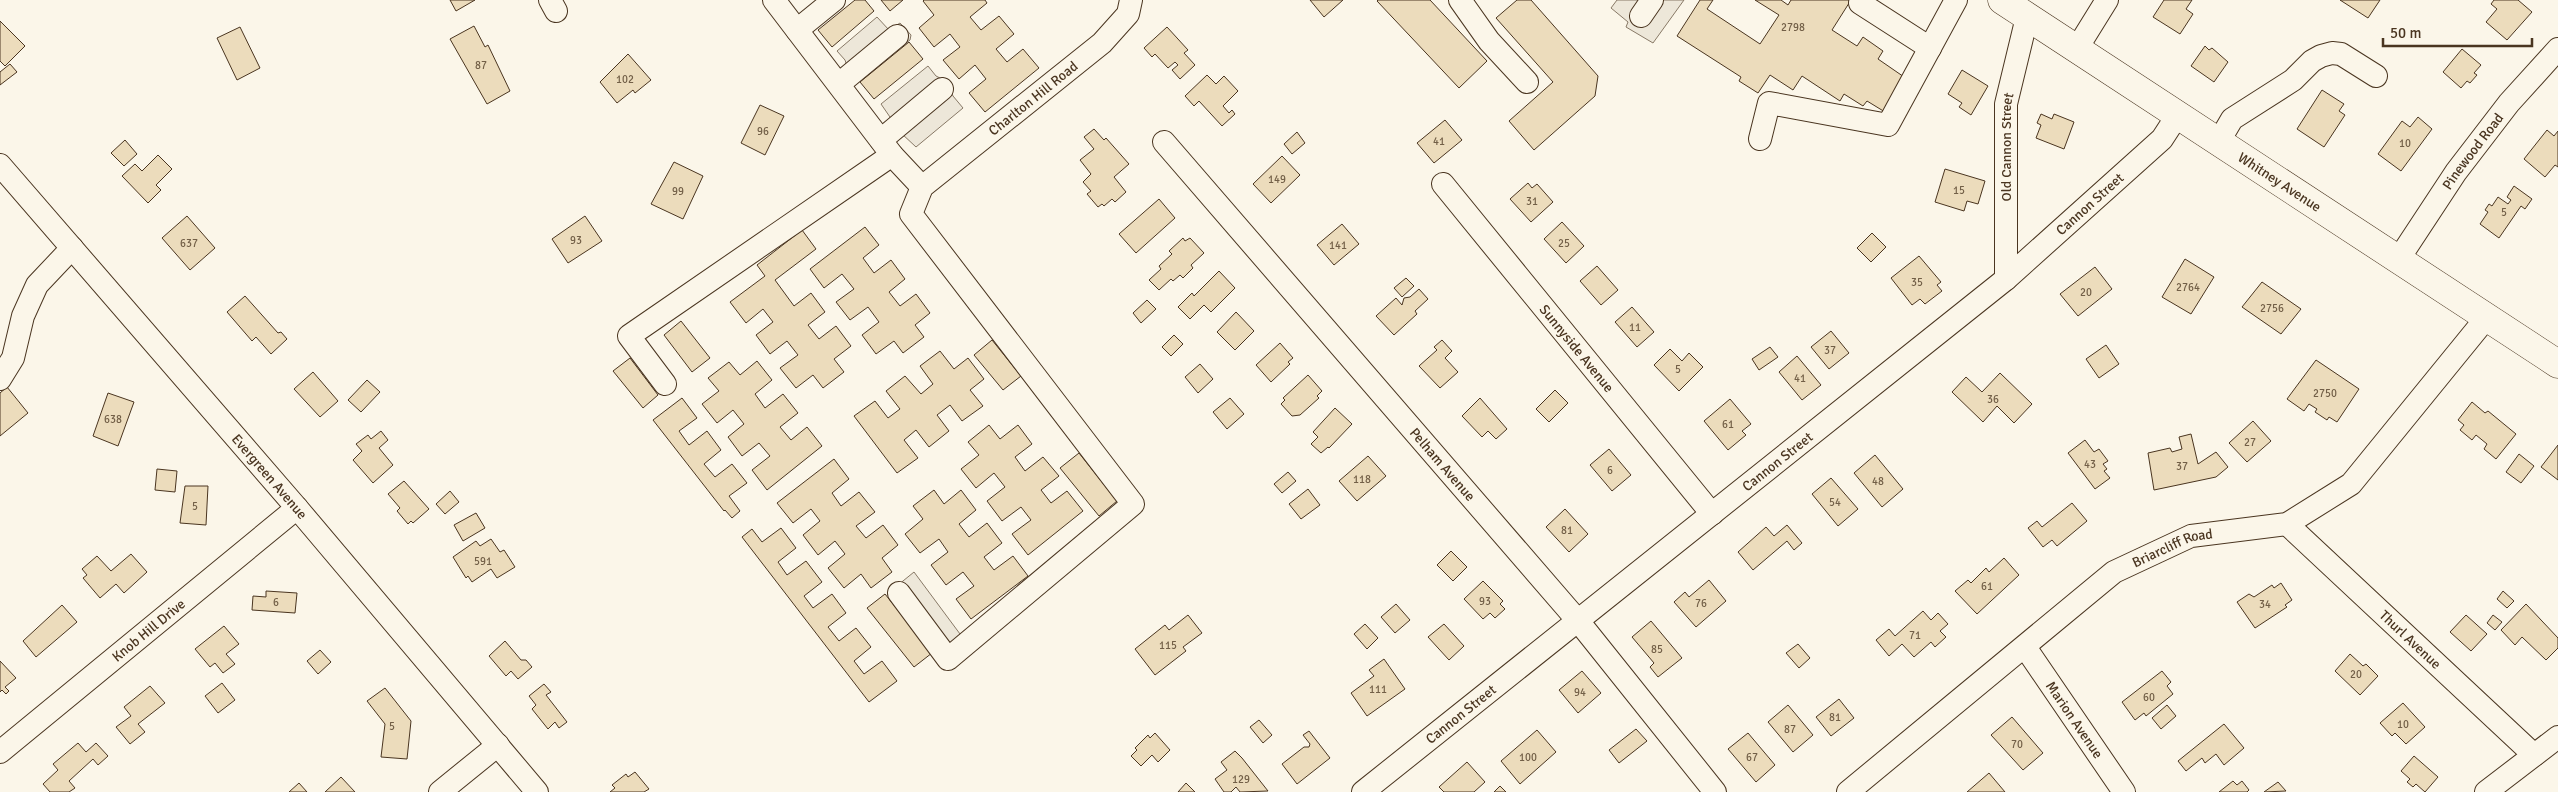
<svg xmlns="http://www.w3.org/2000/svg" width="2558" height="792" font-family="Signika,sans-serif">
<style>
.parking{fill:#ede7d9;stroke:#887966}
.building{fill:#ecdcbc;stroke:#4a3520}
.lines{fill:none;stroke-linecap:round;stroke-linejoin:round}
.minor-casing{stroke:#4a3520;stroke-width:24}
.major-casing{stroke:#4a3520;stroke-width:29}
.minor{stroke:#fbf6e9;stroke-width:22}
.major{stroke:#fbf6e9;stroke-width:28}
.labels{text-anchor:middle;stroke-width:4;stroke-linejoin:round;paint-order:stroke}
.number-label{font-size:11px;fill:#725f47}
.street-label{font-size:14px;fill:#4a3520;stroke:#fbf6e9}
</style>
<rect width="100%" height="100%" fill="#fbf6e9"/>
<!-- parking -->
<path class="parking" d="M1617 0H1684L1653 43 1626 27 1628 22 1611 8Z
M877 17 889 30 900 23 911 35 910 40 857 81 844 66 846 63 845 60 837 51Z
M928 66 936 76 946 81 953 96 963 108 916 147 901 133 881 104Z
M914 572 963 638 938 660 887 594Z"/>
<!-- building -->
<path class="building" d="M450 0H475L456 11Z
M855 0H865L874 11 832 47 818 30Z
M881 0H903L890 11Z
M924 0H985L987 3 970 17 981 30 999 16 1014 34 996 49 1007 62 1023 49 1039 68 985 112 969 93 986 79 975 65 959 79 943 60 960 47 950 34 934 47 919 28 934 15 923 1Z
M1310 0H1343L1324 17Z
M1378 0H1430L1487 61 1459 88 1377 1Z
M1517 0H1531L1598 76 1595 96 1534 150 1509 121 1553 82 1496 18Z
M1700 0H1713L1707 9 1760 44 1779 15 1755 0H1781L1788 5 1791 0H1851L1832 30 1857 46 1863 37 1883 51 1878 59 1907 79 1885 112 1867 101 1863 106 1844 94 1840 101 1802 76 1793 90 1770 75 1758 93 1739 81 1741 77 1677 36Z
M2164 0H2192L2186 9 2193 14 2180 34 2153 17Z
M2340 0H2380L2368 18Z
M2494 0H2518L2532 12 2507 40 2486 22 2497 9 2491 4Z
M0 21 25 46 5 66 0 61Z
M474 26 485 47 488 45 510 91 487 104 450 39Z
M240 27 260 68 237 80 217 38Z
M1167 27 1188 50 1184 53 1195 65 1180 79 1172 70 1178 65 1175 62 1168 68 1155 54 1152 57 1144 48Z
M909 42 923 59 874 99 860 82Z
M2205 46 2209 50 2212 48 2228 62 2214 82 2191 66Z
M2462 49 2481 65 2474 73 2477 75 2470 83 2467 81 2461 88 2443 72Z
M628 54 651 80 635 93 633 90 617 103 600 82Z
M10 64 17 72 0 85V72Z
M1962 70 1988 86 1971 115 1959 107 1962 103 1948 94Z
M1207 75 1216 84 1224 76 1238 91 1223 106 1229 113 1232 110 1235 114 1222 126 1199 101 1194 106 1185 96Z
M2322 90 2344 104 2339 111 2345 115 2324 147 2297 129Z
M760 105 784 116 765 155 741 143Z
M2041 114 2052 119 2054 114 2074 122 2064 149 2036 138 2041 125 2037 123Z
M2418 117 2432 129 2401 171 2378 154 2402 121 2410 127Z
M1445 120 1462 140 1434 163 1417 143Z
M1094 129 1104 140 1106 138 1129 164 1114 177 1126 192 1115 202 1112 199 1104 206 1102 204 1098 207 1087 194 1091 191 1083 182 1091 174 1080 160 1094 149 1084 137Z
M2547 130 2554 136 2558 131V167L2555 165 2545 177 2524 159Z
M1297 132 1305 143 1292 154 1284 144Z
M125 140 137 154 124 166 111 153Z
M158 155 172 169 156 185 161 190 148 203 122 176 135 164 142 171Z
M1282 156 1300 175 1271 203 1253 184Z
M674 162 703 176 683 219 651 204Z
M1945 169 1985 181 1978 204 1967 201 1964 211 1935 202Z
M1528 183 1532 188 1537 184 1553 202 1531 222 1510 199Z
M2514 186 2532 199 2525 209 2521 206 2499 238 2480 224 2488 212 2485 210 2489 204 2492 206 2498 197 2508 204 2511 200 2507 197Z
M1159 199 1175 218 1136 253 1119 234Z
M187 216 215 248 190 270 162 238Z
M585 216 602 241 568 263 552 239Z
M1562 222 1584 246 1566 263 1544 239Z
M1342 224 1359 244 1334 265 1317 245Z
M865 227 879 245 863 258 874 273 891 260 905 279 889 292 900 306 916 294 930 313 915 325 924 337 903 353 894 341 876 354 862 335 879 322 868 307 850 320 836 302 854 289 842 274 824 288 810 269Z
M802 230 816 249 775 280 794 306 811 293 825 312 808 325 819 339 836 326 851 346 834 359 844 372 823 388 813 375 796 388 780 368 798 355 787 341 770 354 756 335 773 322 763 309 746 323 730 302 765 276 757 265Z
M1872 233 1886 247 1871 262 1857 248Z
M1183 238 1185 241 1190 238 1204 253 1191 265 1193 268 1183 278 1180 275 1173 281 1171 279 1159 290 1149 280 1161 269 1159 266 1172 254 1169 251Z
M1919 256 1941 282 1937 285 1942 291 1925 304 1920 299 1912 305 1891 278Z
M2185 259 2214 277 2191 314 2162 297Z
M1597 266 1618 290 1601 305 1580 281Z
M2095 267 2112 289 2078 316 2060 294Z
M1219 271 1235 288 1211 312 1204 305 1190 319 1178 307 1192 293 1194 296Z
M1406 278 1414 286 1402 297 1394 288Z
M2262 282 2301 309 2281 334 2242 307Z
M1419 289 1428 299 1415 311 1417 314 1394 335 1376 316 1396 298 1402 305 1404 298 1410 297Z
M245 296 278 333 281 332 287 339 271 354 256 337 252 341 227 312Z
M1147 300 1156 309 1141 323 1133 313Z
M1632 307 1654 332 1637 347 1615 322Z
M1236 312 1254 331 1235 350 1217 332Z
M681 321 710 358 692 372 664 335Z
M1831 331 1849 353 1829 369 1811 347Z
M1174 335 1183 344 1171 356 1162 347Z
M992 340 1021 376 1003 390 974 355Z
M1442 340 1452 351 1445 358 1458 372 1440 388 1419 366 1437 350 1434 347Z
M1280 343 1293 358 1288 362 1290 364 1271 382 1256 365Z
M2106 345 2119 364 2099 378 2086 359Z
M1770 347 1778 357 1759 370 1752 359Z
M1670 349 1682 361 1689 353 1703 367 1679 391 1654 365Z
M940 351 954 369 968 358 984 379 970 390 983 406 962 421 950 405 937 415 949 431 929 447 916 430 904 440 918 458 897 473 854 416 875 401 888 418 900 409 886 391 905 376 921 394 933 384 920 366Z
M1797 356 1821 385 1802 400 1779 372Z
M630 358 658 395 643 408 613 371Z
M2316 360 2359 389 2337 422 2329 417 2327 420 2315 412 2317 409 2309 404 2304 411 2287 399Z
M757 361 772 380 755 394 765 408 783 394 798 413 780 427 791 440 807 427 822 446 767 490 752 470 770 456 759 443 742 456 728 437 744 424 733 410 717 423 702 404 719 391 708 378 729 362 740 375Z
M1200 364 1213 379 1198 393 1185 377Z
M313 372 338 401 320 417 294 389Z
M2000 373 2032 404 2014 423 1997 406 1983 422 1952 392 1966 377 1982 392Z
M1308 375 1322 391 1317 396 1319 398 1300 415 1292 416 1281 404 1285 400 1283 398Z
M367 380 380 392 361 412 348 400Z
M7 387 28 413 0 436V393Z
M1555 390 1568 403 1549 422 1536 409Z
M108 393 134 402 118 446 93 436Z
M682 398 697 418 679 431 689 445 707 431 721 450 704 464 715 477 732 464 747 483 729 496 740 511 732 518 725 510 724 511 653 420Z
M1230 398 1244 414 1227 429 1213 412Z
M1480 398 1507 429 1496 439 1488 431 1482 437 1462 416Z
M1730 399 1751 424 1742 431 1746 435 1728 450 1704 421Z
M2472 402 2485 413 2488 411 2516 434 2496 459 2484 449 2487 444 2476 435 2472 440 2460 430 2464 425 2458 420Z
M1335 408 1352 424 1329 448 1328 447 1321 453 1311 444 1318 437 1313 432Z
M2253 421 2271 441 2247 462 2229 443Z
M989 425 1000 439 1018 425 1032 444 1015 457 1025 471 1043 457 1059 476 1041 490 1051 503 1067 491 1083 511 1028 555 1012 534 1031 520 1021 507 1002 521 987 501 1005 487 994 473 976 488 961 469 979 455 968 442Z
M381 431 388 440 379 448 393 465 373 483 353 460 362 451 356 444 368 435 371 439Z
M2191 434 2198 464 2216 452 2228 467 2216 477 2154 490 2148 453 2170 448 2172 452 2182 449 2179 437Z
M2085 440 2094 452 2099 449 2108 461 2103 464 2107 469 2104 471 2110 478 2095 489 2068 453Z
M2558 445V480L2541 467Z
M1609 449 1631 475 1612 491 1590 465Z
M1079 453 1117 501 1099 516 1060 468Z
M2519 454 2534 466 2521 483 2506 472Z
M1875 455 1903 489 1882 507 1854 473Z
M1368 456 1386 476 1357 501 1339 481Z
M834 459 849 479 832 493 841 506 859 492 875 512 856 526 866 538 883 525 898 545 882 558 892 572 871 588 861 574 844 588 828 568 845 554 835 541 818 555 803 535 820 521 811 509 793 523 777 503Z
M157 469 177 471 175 492 155 490Z
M1288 472 1296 481 1282 493 1274 484Z
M1831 478 1858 509 1838 526 1812 494Z
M404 481 429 509 413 523 411 521 408 524 397 511 400 508 388 494Z
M185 486H208L206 525 180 523Z
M1308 489 1320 505 1301 519 1289 504Z
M934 490 944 504 961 490 976 510 959 524 969 537 987 523 1002 543 984 557 994 570 1013 556 1028 576 971 619 956 599 974 586 963 572 946 585 931 565 948 552 939 539 920 553 905 534 923 519 913 506Z
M450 491 459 502 445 514 436 504Z
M2072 503 2087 521 2057 546 2052 540 2043 547 2028 528 2037 521 2042 527Z
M1565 509 1588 534 1569 552 1546 527Z
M476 513 485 528 463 541 454 525Z
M1787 525 1802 543 1794 550 1787 541 1753 570 1738 552 1766 527 1774 536Z
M781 528 796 548 778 562 787 575 806 561 822 582 804 596 813 608 832 594 846 613 828 627 839 641 856 628 871 647 854 661 864 674 882 661 897 681 869 702 742 537 752 529 762 542Z
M491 539 500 552 504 550 515 567 497 578 491 569 472 582 468 576 466 578 453 557 476 541 480 546Z
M1451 551 1467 567 1453 581 1437 565Z
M131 554 147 572 124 593 116 584 100 598 83 578 87 575 82 569 97 556 111 571Z
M2004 558 2019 575 1977 614 1955 591 1968 580 1971 583 1986 568 1989 572Z
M1709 580 1726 601 1696 627 1674 602 1685 592 1689 597Z
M1483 581 1503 601 1500 604 1505 609 1495 618 1490 613 1483 619 1464 599Z
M2281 583 2292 600 2285 605 2287 607 2255 628 2237 602 2249 594 2254 597 2272 585 2274 588Z
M266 591 297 593 295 613 252 610 253 596 266 597Z
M2503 591 2514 601 2507 608 2497 599Z
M885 594 932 653 914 667 867 608Z
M1396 604 1410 620 1395 633 1381 617Z
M2526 604 2558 638V648L2546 660 2522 637 2515 645 2501 630Z
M62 605 77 622 36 657 23 641Z
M1923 611 1931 620 1938 613 1948 624 1940 631 1946 637 1935 647 1931 642 1914 657 1902 644 1889 656 1876 640 1889 629 1895 636Z
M1188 615 1202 633 1183 647 1186 651 1155 675 1135 649 1165 625 1169 630Z
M2466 615 2487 634 2471 651 2450 632Z
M2493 615 2502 622 2495 630 2487 623Z
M1651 621 1682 658 1658 677 1650 667 1654 663 1632 637Z
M1365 624 1378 638 1367 649 1354 634Z
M1444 624 1464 646 1449 660 1428 637Z
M224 626 239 644 226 654 235 664 223 673 215 663 210 667 195 649Z
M505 641 521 660H526L532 667 518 679 511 671 506 676 489 656Z
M1798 644 1810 658 1799 668 1786 653Z
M320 650 331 662 318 674 307 661Z
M2350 654 2363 666 2366 664 2378 676 2360 695 2335 671Z
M1384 659 1405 689 1367 716 1351 693 1374 676 1369 670Z
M0 661 16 678 5 687 9 691 6 694 2 690 0 692Z
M1582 671 1601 693 1578 713 1559 690Z
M2162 671 2171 682 2167 686 2173 694 2146 716 2144 713 2135 720 2122 702Z
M222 683 235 700 218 713 205 696Z
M544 684 551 692 546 695 567 722 559 728 555 722 548 729 532 709 536 705 529 696Z
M150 686 165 703 138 724 145 732 130 744 116 727 131 716 124 707Z
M385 688 411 721 407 759 381 757 385 724 367 701Z
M1839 699 1854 718 1831 736 1816 717Z
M2403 703 2425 727 2406 744 2395 733 2392 736 2380 723Z
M1788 705 1813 735 1793 752 1768 722Z
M2167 705 2176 716 2161 729 2152 718Z
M2012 717 2043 753 2023 770 1991 735Z
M1259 720 1272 735 1263 743 1250 727Z
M2224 724 2244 748 2224 765 2216 754 2205 763 2202 758 2186 771 2178 761Z
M1636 729 1647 741 1619 763 1609 750Z
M1537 730 1556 752 1520 784 1501 761Z
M1309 731 1330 758 1297 784 1282 764 1304 747H1309L1310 744 1303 735Z
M1155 733 1170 750 1158 762 1152 755 1141 766 1131 756 1137 750 1135 748 1148 735 1150 738Z
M1748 733 1775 765 1756 782 1728 749Z
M78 743 86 752 96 743 108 756 98 765 93 759 69 781 75 788 69 792H50L43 784 58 770 53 764Z
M1235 751 1242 758 1268 791 1240 792 1236 787 1231 792H1224L1215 779 1227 770 1221 762Z
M2414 756 2438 777 2425 792 2416 784 2413 787 2407 782 2410 779 2401 771Z
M1467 762 1485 782 1474 792H1444L1439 787Z
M635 772 649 789 644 792H610L615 788 612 785 626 774 628 777Z
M1989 773 2005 792H1967Z
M341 777 355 792H325Z
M2233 781 2237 785 2242 781 2249 790 2247 792H2219Z
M2278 782 2286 791 2264 792Z
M299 783 307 792H289Z
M1186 783 1195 792H1178Z
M1500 786 1506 792H1494Z"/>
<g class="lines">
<defs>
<g id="minor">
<path d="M550 0 556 11"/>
<path d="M774 0 892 155 922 187"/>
<path d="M1460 0 1489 41 1527 82"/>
<path d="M1860 3 1930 48"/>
<path d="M1641 16 1652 0"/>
<path d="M797 30 834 0"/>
<path d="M2076 50 2107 0"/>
<path d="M839 84 897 36"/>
<path d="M1760 139 1769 103 1888 125 1956 0"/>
<path d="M881 140 942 89"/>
<path id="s1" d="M1164 142 1579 622 1715 792"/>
<path d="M2218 143 2232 119 2293 80 2312 61 2321 56 2332 53 2341 54 2376 76"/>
<path id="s2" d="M0 165 297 508 537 792"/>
<path id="s3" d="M1443 184 1712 514"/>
<path id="s4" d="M2398 260 2456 172 2509 103 2558 49"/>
<path id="s5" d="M2006 279V104L2027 17"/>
<path d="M0 379 13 358 23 316 37 285 72 248"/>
<path d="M665 384 629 336 892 155"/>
<path id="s6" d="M2287 524 2534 755"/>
<path id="s7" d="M899 593 948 659 1133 504 911 214 922 187 1102 43 1128 14 1131 0"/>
<path id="s8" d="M2025 647 2124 792"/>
<path id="s9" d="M0 752 297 508"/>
<path d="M440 792 498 745"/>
<path id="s10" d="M1363 792 2006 279 2162 139 2177 116"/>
<path id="s11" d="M1848 792 2114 572 2191 536 2287 524 2351 484 2487 317"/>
<path d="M2486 792 2558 737"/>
</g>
<g id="major">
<path id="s12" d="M2002 0 2558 364"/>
</g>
</defs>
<!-- minor casing -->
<use href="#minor" class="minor-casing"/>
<!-- major casing -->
<use href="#major" class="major-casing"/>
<!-- minor -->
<use href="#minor" class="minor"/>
<!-- major -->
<use href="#major" class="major"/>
</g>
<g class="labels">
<!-- number labels -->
<g class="number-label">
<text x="1793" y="31">2798</text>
<text x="481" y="69">87</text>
<text x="625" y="83">102</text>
<text x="763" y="135">96</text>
<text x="1439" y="145">41</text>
<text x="2405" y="147">10</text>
<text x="1277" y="183">149</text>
<text x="1959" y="194">15</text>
<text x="678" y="195">99</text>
<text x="1532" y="205">31</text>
<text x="2504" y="216">5</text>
<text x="576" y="244">93</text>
<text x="189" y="247">637</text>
<text x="1564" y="247">25</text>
<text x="1338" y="249">141</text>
<text x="1917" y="286">35</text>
<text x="2188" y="291">2764</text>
<text x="2086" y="296">20</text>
<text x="2272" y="312">2756</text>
<text x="1635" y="331">11</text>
<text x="1830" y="354">37</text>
<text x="1678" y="373">5</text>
<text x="1800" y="382">41</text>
<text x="2325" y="397">2750</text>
<text x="1993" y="403">36</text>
<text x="113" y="423">638</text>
<text x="1728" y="428">61</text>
<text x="2250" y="446">27</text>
<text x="2090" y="468">43</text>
<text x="2182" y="470">37</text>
<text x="1610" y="474">6</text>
<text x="1362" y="483">118</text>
<text x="1878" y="485">48</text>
<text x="1835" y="506">54</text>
<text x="195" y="510">5</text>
<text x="1567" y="534">81</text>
<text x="483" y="565">591</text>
<text x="1987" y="590">61</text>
<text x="1485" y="605">93</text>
<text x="276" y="606">6</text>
<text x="1701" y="607">76</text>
<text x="2265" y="608">34</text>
<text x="1915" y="639">71</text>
<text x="1168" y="649">115</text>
<text x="1657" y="653">85</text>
<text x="2356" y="678">20</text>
<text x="1378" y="693">111</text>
<text x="1580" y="696">94</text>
<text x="2149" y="701">60</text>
<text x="1835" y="721">81</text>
<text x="2403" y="728">10</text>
<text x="392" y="730">5</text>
<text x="1790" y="733">87</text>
<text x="2017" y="748">70</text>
<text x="1528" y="761">100</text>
<text x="1752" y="761">67</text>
<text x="1241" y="783">129</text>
</g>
<!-- street labels -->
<g class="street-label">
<text dy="5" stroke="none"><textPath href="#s7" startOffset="860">Charlton Hill Road</textPath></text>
<text dy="5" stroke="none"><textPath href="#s5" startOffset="132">Old Cannon Street</textPath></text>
<text dy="5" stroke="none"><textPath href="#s4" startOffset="132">Pinewood Road</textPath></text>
<text dy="5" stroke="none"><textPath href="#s12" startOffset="332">Whitney Avenue</textPath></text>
<text dy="5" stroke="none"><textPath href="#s10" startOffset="935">Cannon Street</textPath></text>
<text dy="5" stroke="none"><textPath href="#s3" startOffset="212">Sunnyside Avenue</textPath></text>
<text dy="5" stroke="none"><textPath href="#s10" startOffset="530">Cannon Street</textPath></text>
<text dy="5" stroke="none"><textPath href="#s1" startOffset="426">Pelham Avenue</textPath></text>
<text dy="5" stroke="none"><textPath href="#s2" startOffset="412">Evergreen Avenue</textPath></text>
<text dy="5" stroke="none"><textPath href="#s11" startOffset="409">Briarcliff Road</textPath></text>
<text dy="5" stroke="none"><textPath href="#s9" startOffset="192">Knob Hill Drive</textPath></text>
<text dy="5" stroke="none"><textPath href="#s6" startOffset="169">Thurl Avenue</textPath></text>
<text dy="5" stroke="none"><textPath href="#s10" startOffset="125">Cannon Street</textPath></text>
<text dy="5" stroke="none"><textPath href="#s8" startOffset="88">Marion Avenue</textPath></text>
</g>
</g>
<!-- scale -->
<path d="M2383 38v8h149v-8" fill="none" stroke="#4a3520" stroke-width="2.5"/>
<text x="2390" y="38" font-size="15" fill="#4a3520" stroke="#fbf6e9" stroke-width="4" paint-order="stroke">50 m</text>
</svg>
